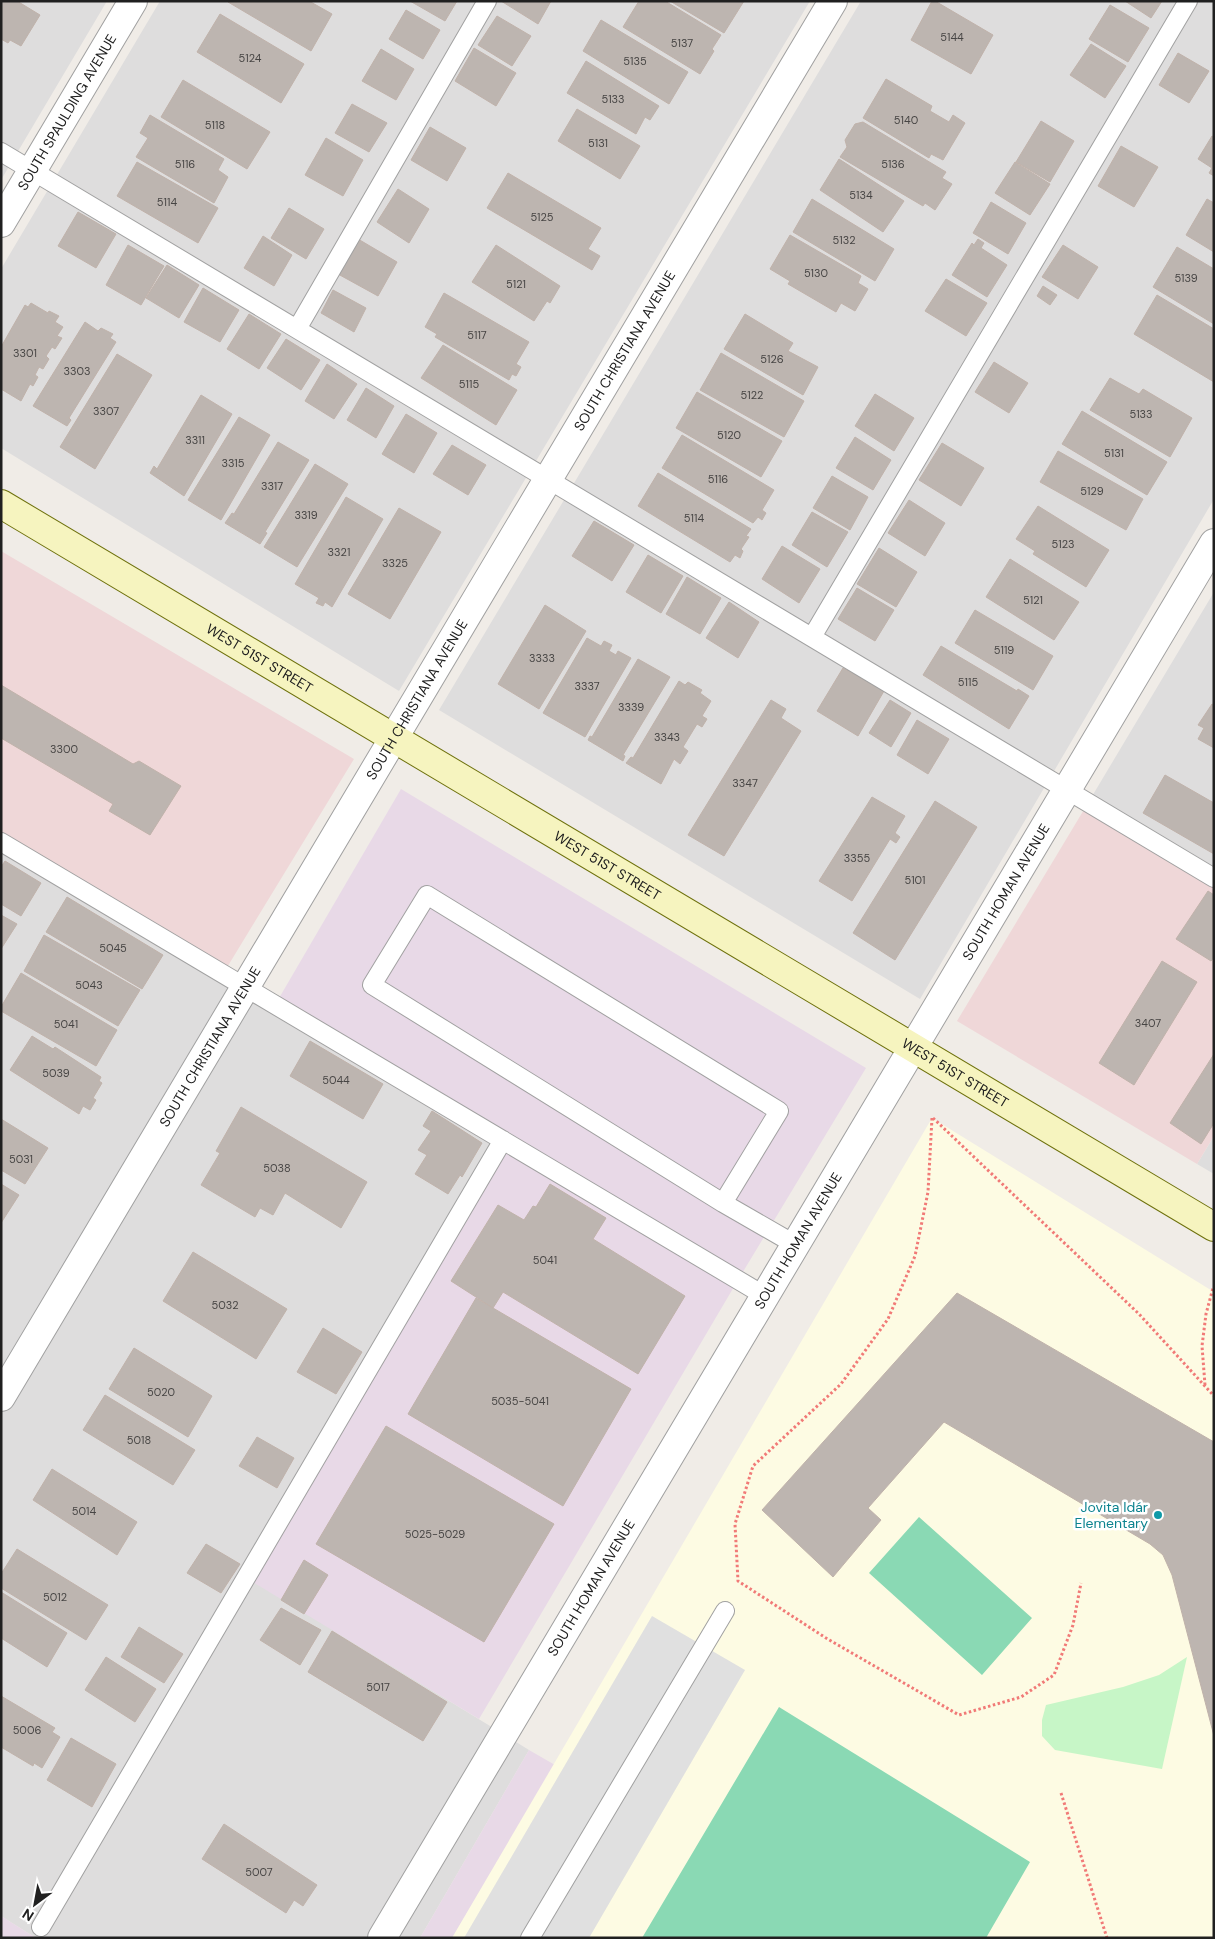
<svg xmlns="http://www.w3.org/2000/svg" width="1215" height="1939" font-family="'DM Sans',sans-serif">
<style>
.residential{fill:#dedddd}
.commercial{fill:#efd7d8}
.industrial{fill:#e8d9e7}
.education{fill:#fdfbe3}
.park{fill:#c7f6c7}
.pitch{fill:#8ad9b4}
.parking{fill:#e0e0e0}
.building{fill:#bdb5b0;stroke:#c0b2aa}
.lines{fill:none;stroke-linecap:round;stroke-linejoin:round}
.lane-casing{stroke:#a1a1a1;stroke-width:20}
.street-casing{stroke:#a1a1a1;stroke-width:30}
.secondary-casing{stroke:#6e710c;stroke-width:30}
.path{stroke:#f17a77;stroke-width:3;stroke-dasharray:2.5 2.5;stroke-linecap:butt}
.lane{stroke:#fff;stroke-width:18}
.street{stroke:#fff;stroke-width:28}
.secondary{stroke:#f6f4bf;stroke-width:28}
.culture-dot{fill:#0f9aa8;stroke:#fff;stroke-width:2}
.labels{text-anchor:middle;stroke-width:5;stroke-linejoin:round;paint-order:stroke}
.number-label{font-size:11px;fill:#474544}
.street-label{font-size:14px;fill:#202020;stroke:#fff}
.culture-label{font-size:14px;fill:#0d838f;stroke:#fff;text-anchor:end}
</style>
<rect width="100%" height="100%" fill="#f0ece7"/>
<!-- residential -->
<path class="residential" d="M1 1H107L1 180Z
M160 1H810L399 691 1 448V269Z
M861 1H1214V499L920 999 439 710Z
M1214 592V878L1088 803Z
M1 844 503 1140 247 1577 529 1750 420 1938H36L1 1916Z
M1214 1136V1174L1197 1164Z"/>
<!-- commercial -->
<path class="commercial" d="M1 551 354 759 223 974 1 844Z
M1088 803 1214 878V1136L1197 1164 957 1021Z"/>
<!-- industrial -->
<path class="industrial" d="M401 789 866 1068 738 1280 479 1719 246 1578 503 1141 275 1005Z
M529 1750 555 1765 452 1938H420Z
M1 1916 36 1938H1Z"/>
<!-- education -->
<path class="education" d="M932 1118 1214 1292V1938H452Z"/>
<!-- park -->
<path class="park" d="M1187 1657 1162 1769 1055 1750 1042 1736V1720L1046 1705 1123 1687 1159 1675Z"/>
<!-- pitch -->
<path class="pitch" d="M919 1517 1032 1618 982 1675 869 1573Z
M779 1707 1030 1862 986 1938H642Z"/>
<!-- parking -->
<path class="parking" d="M652 1616 745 1670 589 1938H464Z"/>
<!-- building -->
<path class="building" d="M1 1H17L40 15 21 46 10 40 8 43 1 39Z
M309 1 332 14 311 51 228 2Z
M410 1H457L445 21Z
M501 1H551L538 24Z
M639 1H665L721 35 712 49 714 51 700 74 623 27Z
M670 1H744L724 33Z
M932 1H935L993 35 971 74 911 40Z
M1125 1H1162L1151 18Z
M1110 5 1149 28 1128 62 1089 39Z
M406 10 440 30 423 59 389 39Z
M220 14 304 64 281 103 197 52Z
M497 16 531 36 512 66 478 45Z
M601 20 688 72 669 104 583 51Z
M1091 44 1126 66 1105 98 1070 75Z
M474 48 516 73 496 106 455 81Z
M381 49 414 69 396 100 362 81Z
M1178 53 1209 71 1189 103 1159 85Z
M586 61 659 106 650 120 645 117 636 134 567 93Z
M886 79 932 106 930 111 949 122 953 115 965 123 943 160 931 154 929 158 863 118Z
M183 80 270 132 247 169 161 117Z
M352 104 387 123 369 152 335 133Z
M577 109 640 146 620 179 558 141Z
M150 115 224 159 218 170 228 177 214 203 136 157 148 138 140 133Z
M1041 121 1074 141 1050 182 1016 162Z
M863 122 946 172 942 178 952 184 935 210 925 203 923 206 840 157 847 147 845 140 855 124Z
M430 127 466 148 447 181 411 160Z
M1212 136 1214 137V176L1209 173 1212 168 1198 159Z
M326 138 363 160 343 196 305 175Z
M1121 146 1158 167 1134 207 1098 186Z
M839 159 904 201 883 232 820 190Z
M137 162 218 208 198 243 117 196Z
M1015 162 1050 184 1030 215 995 193Z
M508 173 601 228 588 249 600 256 592 270 487 208Z
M398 189 429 209 409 243 377 222Z
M812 199 894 249 875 281 793 232Z
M1207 199 1214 203V252L1186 235Z
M991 202 1026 223 1008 254 973 233Z
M289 208 324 229 306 259 271 238Z
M78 212 116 234 96 268 58 246Z
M790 235 861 276 858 283 868 289 855 311 841 303 836 312 788 284 790 281 770 269Z
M263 236 292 255 274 286 244 268Z
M358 239 397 262 378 296 338 274Z
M978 239 984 243 981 248 1007 265 987 297 952 275 972 243 974 245Z
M128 245 164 266 141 305 106 285Z
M496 245 560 286 550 303 547 301 534 321 472 282Z
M1063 245 1098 267 1078 299 1042 277Z
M1177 247 1214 269V324L1153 287Z
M167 265 199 285 179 318 146 298Z
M946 279 987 303 966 336 925 311Z
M1043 286 1057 295 1050 305 1037 296Z
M203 288 239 310 220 342 184 322Z
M333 290 366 308 354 332 321 313Z
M444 293 529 342 516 364 521 367 516 376 512 374 509 380 435 337 437 334 425 327Z
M1157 295 1214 329V382L1134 334Z
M31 303 48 313 49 311 59 316 55 322 63 327 57 336 62 338 55 349 52 347 46 356 49 359 43 369 39 367 35 375 38 377 33 386 30 384 21 401 1 389V347L25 305 28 307Z
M249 314 281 334 259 369 227 349Z
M745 314 793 343 788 351 818 367 803 395 724 349Z
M85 322 98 331 101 328 113 334 110 338 116 342 69 418 71 420 67 426 33 406Z
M286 339 320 360 301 390 267 368Z
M443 345 517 390 496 425 421 378Z
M721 353 804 401 784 437 700 390Z
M117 354 152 375 95 469 60 447Z
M994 362 1028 383 1009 413 975 392Z
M327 364 357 384 334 419 305 401Z
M1110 378 1139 394 1143 389 1192 418 1170 457 1090 410Z
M366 388 394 406 376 438 347 420Z
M697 392 782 441 761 477 676 428Z
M875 394 914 418 894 451 855 426Z
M201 395 232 414 184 496 150 473 154 466 157 469Z
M1082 411 1167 462 1147 495 1062 444Z
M406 414 437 433 414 473 382 454Z
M239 417 270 435 221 520 188 500Z
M682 435 774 490 762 510 766 513 762 520 758 517 753 523 662 468Z
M855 437 891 460 873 490 836 468Z
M278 442 309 460 265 532 267 533 260 544 225 523 232 513 234 514Z
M942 443 984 468 961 506 919 480Z
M452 445 486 465 468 495 433 474Z
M1058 451 1143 499 1126 530 1040 482Z
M315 464 348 484 297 567 264 547Z
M658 473 751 529 746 536 749 537 741 549 743 551 740 558 735 555 730 562 638 506Z
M832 476 868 497 850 530 813 508Z
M346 497 383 519 332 607 325 602 323 606 316 603 319 598 295 584Z
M909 500 945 523 925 556 888 533Z
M1038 506 1109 550 1086 587 1033 554 1035 551 1016 539Z
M399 508 441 532 390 619 348 594Z
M812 512 848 532 827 567 792 545Z
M594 521 634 545 612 581 572 556Z
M782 546 820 569 799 603 762 579Z
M879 548 917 572 896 607 857 584Z
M648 555 683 576 661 613 626 592Z
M1010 559 1079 602 1054 640 986 597Z
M687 577 721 598 700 634 666 614Z
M857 588 894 610 875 641 838 619Z
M729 602 759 622 738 658 706 638Z
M545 605 586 631 539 709 498 684Z
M975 610 1053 656 1033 690 955 643Z
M587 638 601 646 604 641 612 645 609 651 616 655 618 651 631 658 585 737 543 713Z
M941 646 1017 691 1018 689 1029 696 1009 729 923 675Z
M638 659 670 677 623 755 625 756 623 761 588 740 590 736 592 737Z
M843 668 884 691 858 736 817 711Z
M679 681 685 685 688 682 702 690 700 693 711 701 702 716 707 719 702 727 697 724 683 747 688 751 680 764 674 759 661 784 626 763 631 757 633 758Z
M1 685 133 764 139 761 181 786 150 835 109 811 113 804 1 738Z
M771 700 786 709 781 718 801 731 724 856 688 835Z
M890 700 911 713 891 747 869 733Z
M1212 704 1214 705V748L1198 739 1204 728 1198 725Z
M917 720 949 739 928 774 897 755Z
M1165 775 1214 803V854L1143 813Z
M872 797 905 816 895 833 900 837 896 843 890 839 852 901 819 881Z
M935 801 977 827 895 960 853 933Z
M5 861 41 883 21 916 1 904V867Z
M1208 891 1214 895V957L1211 961 1176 939Z
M67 897 163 955 142 989 46 932Z
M1 915 17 924 1 949Z
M44 935 140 990 118 1026 24 971Z
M1162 961 1197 982 1134 1085 1099 1063Z
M21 973 117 1030 96 1066 1 1011V1007Z
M32 1036 53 1049 55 1047 101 1077 99 1081 102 1083 93 1098 96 1100 90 1110 83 1106 79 1114 10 1070Z
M310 1041 383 1084 363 1119 290 1076Z
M1214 1054V1123L1201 1144 1170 1123Z
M241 1107 367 1182 341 1228 285 1193 273 1215 260 1208 255 1217 201 1185 220 1153 216 1151Z
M432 1111 482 1143 462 1177 460 1175 448 1194 415 1174 427 1155 418 1150 431 1131 423 1126Z
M1 1119 48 1148 25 1184 1 1170Z
M1 1184 19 1195 1 1223Z
M550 1184 606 1218 593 1239 685 1296 638 1374 503 1292 493 1308 451 1281 498 1205 524 1220 533 1206 536 1207Z
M193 1252 287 1309 256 1359 163 1301Z
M957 1293 1214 1442V1736L1172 1575 1163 1555 1150 1544 944 1422 868 1508 881 1520 833 1577 762 1510Z
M476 1298 631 1389 563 1506 408 1414Z
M323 1328 362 1352 336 1394 297 1372Z
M134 1348 212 1396 188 1437 109 1389Z
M105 1395 195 1450 173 1485 83 1430Z
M386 1426 554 1524 484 1642 316 1544Z
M257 1437 294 1458 277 1488 239 1466Z
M52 1469 137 1522 117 1555 33 1500Z
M206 1544 240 1564 221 1593 187 1573Z
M17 1549 108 1605 86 1640 1 1588V1574Z
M304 1560 328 1575 304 1614 281 1600Z
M1 1592 67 1633 47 1667 1 1638Z
M281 1608 321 1630 300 1665 260 1640Z
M139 1627 183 1654 164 1683 121 1657Z
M332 1631 447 1702 423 1741 308 1672Z
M106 1657 156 1689 135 1722 85 1690Z
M1 1696 55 1728 52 1732 60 1737 42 1768 34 1763 33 1766 1 1747Z
M71 1738 116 1764 92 1807 47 1780Z
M224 1824 317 1885 303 1906 294 1900 286 1913 202 1859Z"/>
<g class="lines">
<defs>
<path id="lane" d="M1 152 1214 878
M297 329 487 1
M812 637 1188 1
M1 842 765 1296
M723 1203 779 1111 427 895 372 985 723 1203 796 1245
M41 1927 503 1140
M530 1938 725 1611"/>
<g id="street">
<path id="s1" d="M1 223 133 1"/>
<path id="s2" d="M1 1397 833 1"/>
<path id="s3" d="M382 1938 1214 543"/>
</g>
<g id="secondary">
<path id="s4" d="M1 504 1214 1227"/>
</g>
</defs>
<!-- lane casing -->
<use href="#lane" class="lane-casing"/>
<!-- street casing -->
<use href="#street" class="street-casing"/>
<!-- secondary casing -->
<use href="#secondary" class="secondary-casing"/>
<!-- path -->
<path class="path" d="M932 1118 928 1192 915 1256 888 1319 841 1384 753 1466 735 1524 738 1581 826 1638 959 1715 1021 1697 1054 1675 1073 1625 1081 1583
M933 1118 1139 1314 1214 1396
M1205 1385 1202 1346 1206 1314 1213 1288
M1061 1793 1107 1938"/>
<!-- lane -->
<use href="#lane" class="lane"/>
<!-- street -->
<use href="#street" class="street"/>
<!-- secondary -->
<use href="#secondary" class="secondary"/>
</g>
<!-- markers -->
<circle class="culture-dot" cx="1158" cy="1515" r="5"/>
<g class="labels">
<!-- number labels -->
<g class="number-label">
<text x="952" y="41">5144</text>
<text x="682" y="47">5137</text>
<text x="250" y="62">5124</text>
<text x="635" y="65">5135</text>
<text x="613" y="103">5133</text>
<text x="906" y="124">5140</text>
<text x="215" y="129">5118</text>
<text x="598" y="147">5131</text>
<text x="185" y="168">5116</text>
<text x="893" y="168">5136</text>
<text x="861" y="199">5134</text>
<text x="167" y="206">5114</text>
<text x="542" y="221">5125</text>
<text x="844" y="244">5132</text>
<text x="816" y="277">5130</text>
<text x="1186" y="282">5139</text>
<text x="516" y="288">5121</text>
<text x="477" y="339">5117</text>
<text x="25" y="357">3301</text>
<text x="772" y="363">5126</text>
<text x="77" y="375">3303</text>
<text x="469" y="388">5115</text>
<text x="752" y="399">5122</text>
<text x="106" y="415">3307</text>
<text x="1141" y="418">5133</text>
<text x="729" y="439">5120</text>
<text x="195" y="444">3311</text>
<text x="1114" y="457">5131</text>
<text x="233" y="467">3315</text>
<text x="718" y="483">5116</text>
<text x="272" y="490">3317</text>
<text x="1092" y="495">5129</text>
<text x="306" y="519">3319</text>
<text x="694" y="522">5114</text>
<text x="1063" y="548">5123</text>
<text x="339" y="556">3321</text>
<text x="395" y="567">3325</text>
<text x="1033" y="604">5121</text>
<text x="1004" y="654">5119</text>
<text x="542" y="662">3333</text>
<text x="968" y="686">5115</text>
<text x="587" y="690">3337</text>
<text x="631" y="711">3339</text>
<text x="667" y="741">3343</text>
<text x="64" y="753">3300</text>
<text x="745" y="787">3347</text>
<text x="857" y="862">3355</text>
<text x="915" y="884">5101</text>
<text x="113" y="952">5045</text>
<text x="89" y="989">5043</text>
<text x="1148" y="1027">3407</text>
<text x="66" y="1028">5041</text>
<text x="56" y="1077">5039</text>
<text x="336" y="1084">5044</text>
<text x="21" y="1163">5031</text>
<text x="277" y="1172">5038</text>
<text x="545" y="1264">5041</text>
<text x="225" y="1309">5032</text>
<text x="161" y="1396">5020</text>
<text x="520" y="1405">5035-5041</text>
<text x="139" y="1444">5018</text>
<text x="84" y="1515">5014</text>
<text x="435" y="1538">5025-5029</text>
<text x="55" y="1601">5012</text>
<text x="378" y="1691">5017</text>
<text x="27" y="1734">5006</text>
<text x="259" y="1876">5007</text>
</g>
<!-- street labels -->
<g class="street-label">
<text dy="5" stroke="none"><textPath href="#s1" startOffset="129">SOUTH SPAULDING AVENUE</textPath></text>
<text dy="5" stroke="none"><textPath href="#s2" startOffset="1218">SOUTH CHRISTIANA AVENUE</textPath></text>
<text dy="5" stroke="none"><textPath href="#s4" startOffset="301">WEST 51ST STREET</textPath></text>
<text dy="5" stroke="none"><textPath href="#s2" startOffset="812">SOUTH CHRISTIANA AVENUE</textPath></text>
<text dy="5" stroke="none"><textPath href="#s4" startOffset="706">WEST 51ST STREET</textPath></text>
<text dy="5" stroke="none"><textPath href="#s3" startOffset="1218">SOUTH HOMAN AVENUE</textPath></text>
<text dy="5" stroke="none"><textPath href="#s2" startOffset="408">SOUTH CHRISTIANA AVENUE</textPath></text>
<text dy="5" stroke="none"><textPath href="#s4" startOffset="1111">WEST 51ST STREET</textPath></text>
<text dy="5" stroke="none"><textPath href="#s3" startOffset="812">SOUTH HOMAN AVENUE</textPath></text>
<text dy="5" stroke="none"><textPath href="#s3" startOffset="408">SOUTH HOMAN AVENUE</textPath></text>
</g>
<!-- culture labels -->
<g class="culture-label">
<text x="1148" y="1512">Jovita Idár<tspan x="1148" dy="16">Elementary</tspan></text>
</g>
</g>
<!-- border -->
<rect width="1215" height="1939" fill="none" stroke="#202020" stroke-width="5"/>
<!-- north arrow -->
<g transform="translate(35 1904) rotate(212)" stroke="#ffffff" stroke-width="4" paint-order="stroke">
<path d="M0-4L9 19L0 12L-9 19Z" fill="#202020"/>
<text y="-8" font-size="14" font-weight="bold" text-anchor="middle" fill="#202020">N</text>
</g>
</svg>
